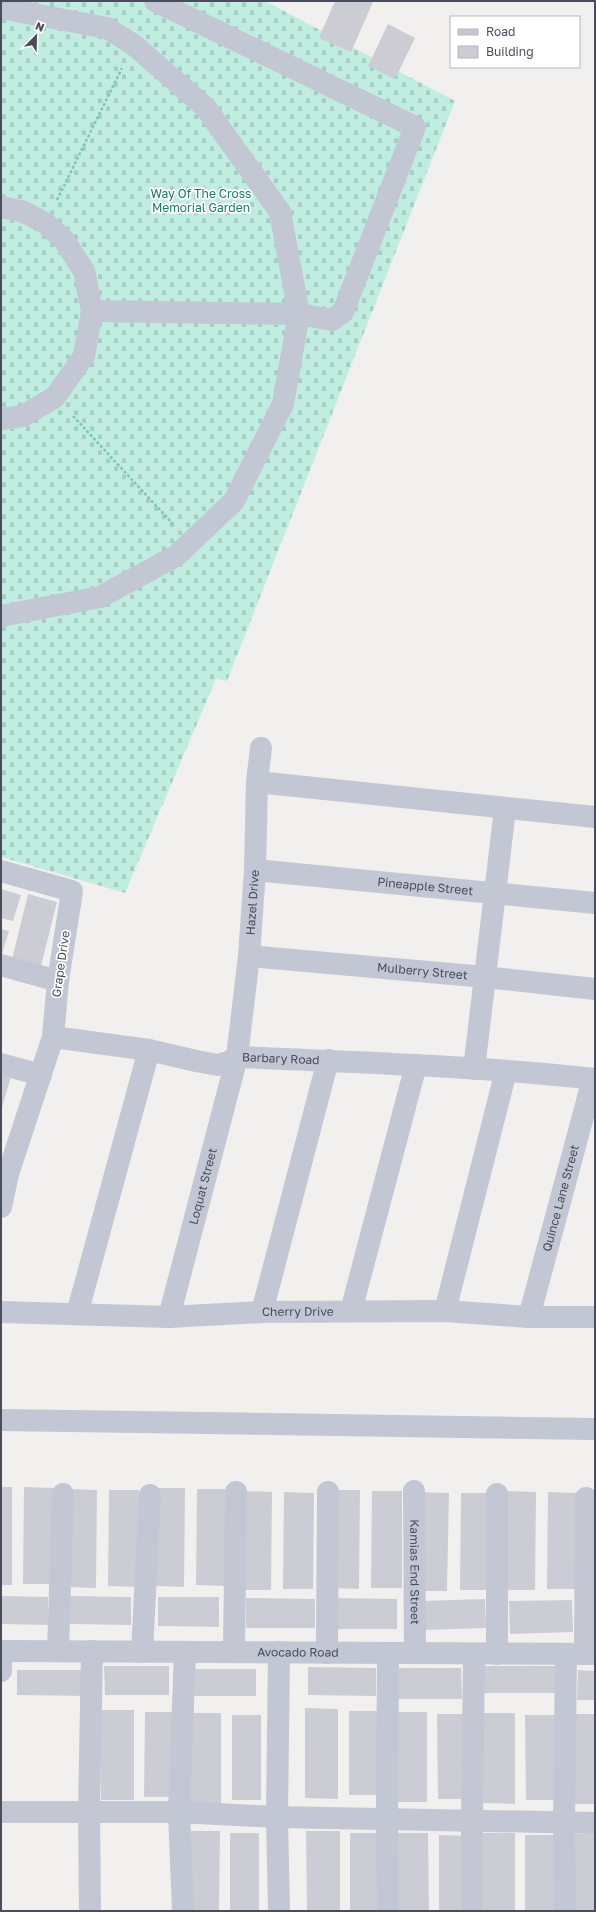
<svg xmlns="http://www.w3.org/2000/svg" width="596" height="1912" font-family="'Golos Text',sans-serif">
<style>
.cemetery{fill:url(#cemetery-stones)}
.building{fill:#cccdd4}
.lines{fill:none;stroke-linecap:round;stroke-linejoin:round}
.path{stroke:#79c9bb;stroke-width:2.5;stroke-dasharray:3 2;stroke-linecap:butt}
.minor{stroke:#c3c6d3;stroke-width:22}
.labels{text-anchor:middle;stroke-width:3.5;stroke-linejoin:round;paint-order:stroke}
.park-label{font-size:12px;fill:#1c7a69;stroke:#fff}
.street-label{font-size:12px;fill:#484c5b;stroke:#fff}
</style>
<defs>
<pattern id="cemetery-stones" width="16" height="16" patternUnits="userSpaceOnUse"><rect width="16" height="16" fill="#c0ede0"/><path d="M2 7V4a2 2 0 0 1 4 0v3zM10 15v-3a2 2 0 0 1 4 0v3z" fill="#a6cdc2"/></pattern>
</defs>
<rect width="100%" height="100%" fill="#f1f0ef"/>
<!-- cemetery -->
<path class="cemetery" d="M1 1H265L455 101 227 681 216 679 125 893 1 857Z"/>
<!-- building -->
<path class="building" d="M335 1 373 2 351 52 319 38Z
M388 24 415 38 395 79 368 66Z
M1 889 21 895 13 921 1 918Z
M28 894 57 902 41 966 12 959Z
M1 929 9 931 1 957Z
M1 1070 12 1073 1 1111Z
M1 1487H12V1585H1Z
M24 1487 54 1488V1584H23Z
M157 1488H185L184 1587 156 1586Z
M69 1489 97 1490 96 1588 68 1587Z
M197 1489H227L226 1586 196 1585Z
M109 1490H139V1587L108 1586Z
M332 1490H360L359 1589 331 1588Z
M244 1491 272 1492 271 1590H243Z
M372 1491H402V1588H371Z
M508 1491 536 1492 535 1590H507Z
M284 1492 314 1493 313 1589H283Z
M420 1492 449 1493 447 1591H419Z
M548 1492 578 1493 577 1589H547Z
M461 1493H490V1590H460Z
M1 1596 48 1597V1625L1 1624Z
M70 1596 131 1597V1625L70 1624Z
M158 1597H219V1627L158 1626Z
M246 1598 315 1599V1628H246Z
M334 1598 397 1599V1629H334Z
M485 1599 486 1628 423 1630 422 1601Z
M572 1600 573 1632 510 1634 509 1601Z
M104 1666H169V1695H105Z
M484 1666H559L558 1693H484Z
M308 1667 376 1668V1696L308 1695Z
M397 1668H461L462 1699H397Z
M192 1669H256V1696H193Z
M17 1670H88V1696L17 1695Z
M578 1670 595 1671V1700H577Z
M305 1708 338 1709V1799L305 1798Z
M101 1710H134V1800H101Z
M349 1711H378V1795H349Z
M145 1712H174V1797H144Z
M393 1712H427V1802H393Z
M188 1713H221V1803H188Z
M482 1713H515V1804L482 1803Z
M437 1714H467L466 1799H438Z
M572 1714H595V1804H572Z
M232 1715H261V1800H232Z
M525 1715H555V1800H526Z
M186 1831H220L219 1911H186Z
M306 1831H340V1911H307Z
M230 1833H259V1911H230Z
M350 1833H379V1911H350Z
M395 1833H428L429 1911H396Z
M481 1833H515V1911H482Z
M568 1834H595V1911H568Z
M439 1835 468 1836V1911H439Z
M525 1835H555V1911H525Z"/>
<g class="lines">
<!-- path -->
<path class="path" d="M57 200 122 68
M73 416 173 524"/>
<!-- minor -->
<g class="minor">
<path d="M1 8 107 28 134 45 205 107 280 212 299 314 283 404 234 501 176 556 100 597 1 616"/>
<path d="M1 207 24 212 45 223 64 240 84 271 92 311 84 356 55 397 23 416 1 419"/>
<path d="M92 311 299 314 332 320 343 312 415 127 155 1"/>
<path d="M257 782 595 817"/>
<path id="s1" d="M255 870 595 903"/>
<path d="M1 871 72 891 58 981 53 1037 8 1174 1 1207"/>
<path id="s2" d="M249 956 485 977 595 989"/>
<path d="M1 965 58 981"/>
<path id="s3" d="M53 1037 149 1050 196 1061 218 1065 228 1062 237 1057C357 1062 476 1066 595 1079"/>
<path d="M1 1064 41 1075"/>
<path d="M474 1069 505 809"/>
<path d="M351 1311 416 1065"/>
<path d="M445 1311 506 1071"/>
<path id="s4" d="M1 1312 169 1317 262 1312 445 1311 529 1317H595"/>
<path d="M262 1312 328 1060"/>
<path d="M77 1314 149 1050"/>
<path id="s5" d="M169 1317 237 1057 249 956 255 870 257 782 261 748"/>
<path id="s6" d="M529 1317 593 1079"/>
<path d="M1 1420 595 1429"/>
<path id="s7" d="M414 1491 415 1653"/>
<path d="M497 1494V1654"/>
<path id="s8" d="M1 1651 595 1654"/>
<path d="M58 1651 63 1494"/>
<path d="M142 1652 150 1495"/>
<path d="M234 1652 236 1492"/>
<path d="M327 1653 328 1492"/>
<path d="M388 1653 387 1818 388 1911"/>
<path d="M585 1654 586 1498"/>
<path d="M1 1671V1651"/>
<path d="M1 1812H179L277 1817 595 1823"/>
<path d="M90 1911 89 1813 92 1651"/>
<path d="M183 1911 179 1812 185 1652"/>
<path d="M279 1911 277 1817 279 1652"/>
<path d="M472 1911V1821L474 1654"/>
<path d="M565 1911 564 1823 566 1654"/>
</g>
</g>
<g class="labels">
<!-- park labels -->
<g class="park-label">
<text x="201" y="198">Way Of The Cross<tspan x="201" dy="14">Memorial Garden</tspan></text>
</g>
<!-- street labels -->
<g class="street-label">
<text dy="4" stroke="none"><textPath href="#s1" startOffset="171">Pineapple Street</textPath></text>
<text dy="4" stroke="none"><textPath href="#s5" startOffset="424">Hazel Drive</textPath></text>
<text transform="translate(61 964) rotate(-82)" y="4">Grape Drive</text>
<text dy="4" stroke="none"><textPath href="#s2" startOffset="174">Mulberry Street</textPath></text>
<text dy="4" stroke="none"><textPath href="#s3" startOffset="232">Barbary Road</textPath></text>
<text dy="4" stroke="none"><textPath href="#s5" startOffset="135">Loquat Street</textPath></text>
<text dy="4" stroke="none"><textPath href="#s6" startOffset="123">Quince Lane Street</textPath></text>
<text dy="4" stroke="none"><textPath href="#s4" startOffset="297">Cherry Drive</textPath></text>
<text dy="4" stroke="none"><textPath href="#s7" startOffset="81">Kamias End Street</textPath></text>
<text dy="4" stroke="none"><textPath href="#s8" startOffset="297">Avocado Road</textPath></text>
</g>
</g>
<!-- border -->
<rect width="596" height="1912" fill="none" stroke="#484c5b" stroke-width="4"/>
<!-- legend -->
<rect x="450" y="16" width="130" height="52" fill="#ffffff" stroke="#b6b7bd"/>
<rect x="458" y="29" width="20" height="6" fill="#c3c6d3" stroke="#b6b7bd"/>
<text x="486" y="36" font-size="12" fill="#484c5b">Road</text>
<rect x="458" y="46" width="20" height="12" fill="#cccdd4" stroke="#b6b7bd"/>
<text x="486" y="56" font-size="12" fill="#484c5b">Building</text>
<!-- north arrow -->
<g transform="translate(36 36) rotate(23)" stroke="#ffffff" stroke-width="3" paint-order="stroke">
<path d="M0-3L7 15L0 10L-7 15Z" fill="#484c5b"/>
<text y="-6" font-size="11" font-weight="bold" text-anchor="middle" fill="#484c5b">N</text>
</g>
</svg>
